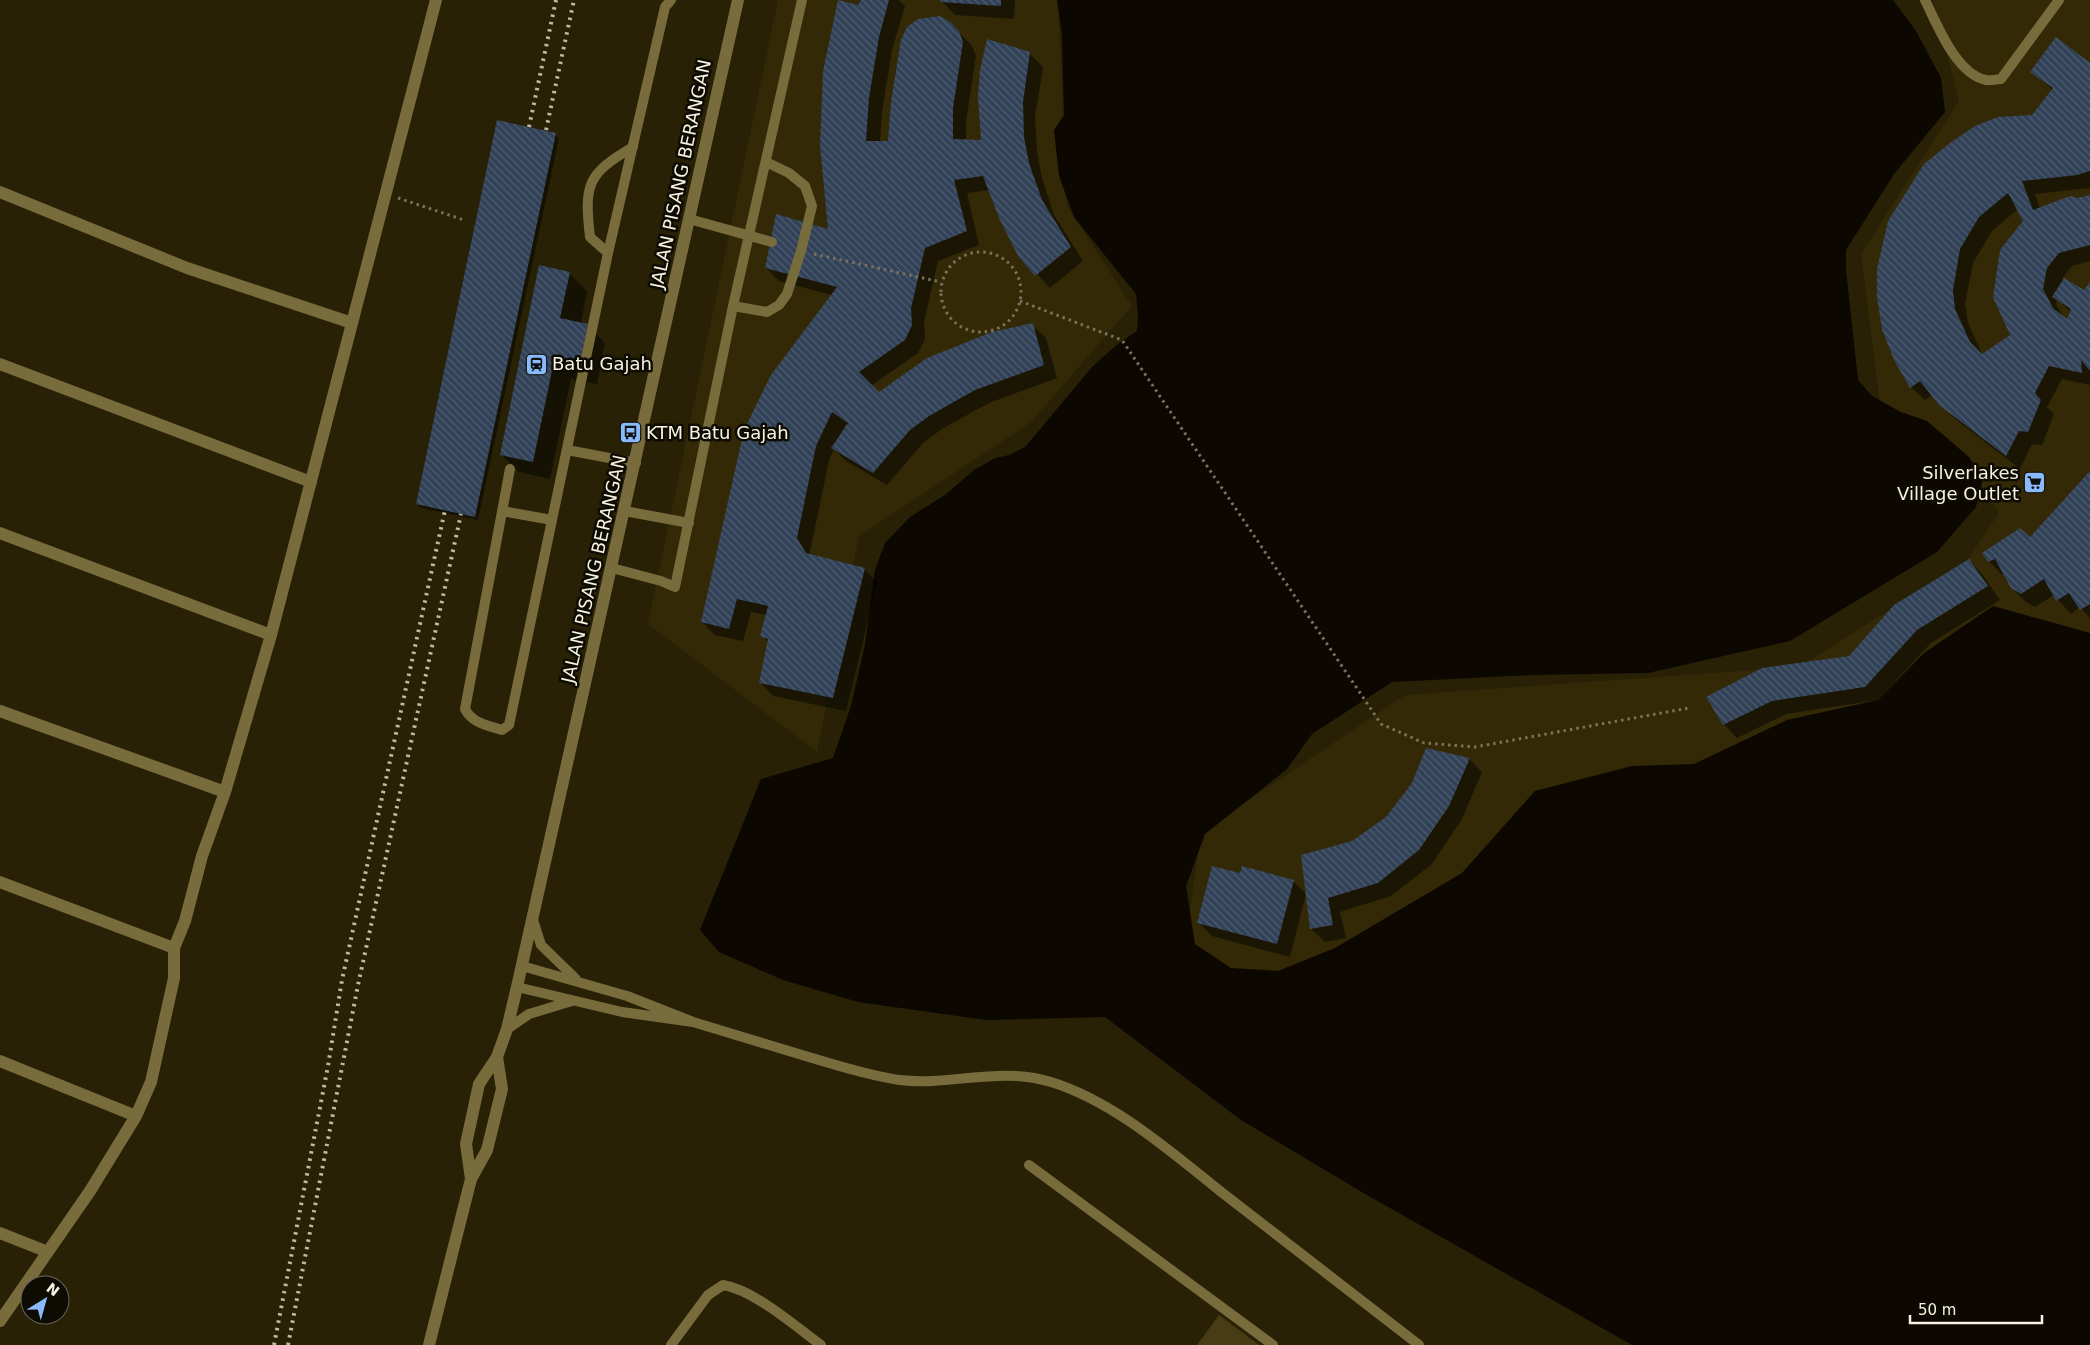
<svg xmlns="http://www.w3.org/2000/svg" width="2090" height="1345" font-family="'DejaVu Sans',sans-serif">
<style>
.built{fill:#332906}
.green{fill:#473c14}
.water{fill:#0c0700}
.shadow{fill:#0007;fill-rule:evenodd}
.building{fill:url(#building-back-hatch);fill-rule:evenodd}
.lines{fill:none;stroke-linecap:round;stroke-linejoin:round}
.path{stroke:#79725c;stroke-width:3;stroke-dasharray:2.5 4;stroke-linecap:butt}
.service{stroke:#786b3c;stroke-width:10}
.minor{stroke:#786b3c;stroke-width:12}
.rail{stroke:#bfb9a6;stroke-width:4;stroke-dasharray:2.5 5;stroke-linecap:butt}
.labels{text-anchor:middle;stroke-width:5;stroke-linejoin:round;paint-order:stroke}
.street-label{font-size:18px;fill:#f7f2e2;stroke:#0e0b03}
.poi-label{font-size:18px;fill:#f7f2e2;stroke:#0e0b03;text-anchor:start}
</style>
<defs>
<pattern id="building-back-hatch" width="6" height="6" patternUnits="userSpaceOnUse" patternTransform="scale(1.25)"><rect width="6" height="6" fill="#314157"/><path d="M-1 5l2 2M0 0l6 6M5-1l2 2" fill="none" stroke="#505d6f"/></pattern>
</defs>
<rect width="100%" height="100%" fill="#282106"/>
<!-- built -->
<path class="built" d="M778 0H1058L1067 206 1132 306 1030 423 859 536 817 752 648 624Z
M1933 0H2090V651L1952 668 1463 892 1243 1006 1185 944 1201 832 1405 695 1799 667 1966 562 1999 513 1961 454 1881 411 1861 254 1959 101Z"/>
<!-- green -->
<path class="green" d="M1219 1315 1259 1345H1197Z"/>
<!-- water -->
<path class="water" d="M1057 0H1893L1916 31 1941 78 1945 112 1894 174 1846 250V270L1858 380 1872 396 1901 412 1927 421 1969 457 1983 478 1976 507 1937 552 1790 641 1648 673 1533 675 1392 682 1312 734 1287 769 1205 834 1186 886 1195 944 1231 968 1278 971 1335 948 1462 873 1535 791 1632 766 1694 764 1787 720 1878 700 1924 653 1993 606 2090 633V1345H1632L1367 1195 1241 1120 1105 1017 986 1020 858 1002 783 980 719 952 700 930 761 779 833 758 851 706 865 645 875 570 885 543 910 517 945 495 974 470 995 458 1009 455 1025 447 1093 366 1118 344 1137 331 1138 317 1136 294 1074 217 1059 176 1054 130 1064 115 1062 35Z"/>
<!-- shadow -->
<path class="shadow" d="M862 0H899L905 6 892 50 882 112 880 142H889L949 22 972 46 976 56 966 122V141L983 142 1029 53 1043 67 1035 117 1037 151 1042 178 1054 215 1083 261 1050 288 1020 255 990 190 967 193 979 245 938 261 924 322 925 339 918 353 871 386 879 394 1032 325 1046 338 1057 378 989 403 942 429 923 443 887 485 846 461 834 449 829 460 810 552 812 556 864 569 877 582 846 711 773 696 760 682 769 643 762 635 767 615 751 612 743 641 715 635 702 622 832 295 779 281 766 268 830 230 859 6ZM846 424 848 425 843 432H842Z
M941 0H1015L1014 19 955 15Z
M2090 64V188L2035 194 2040 209 2090 196V261L2072 266 2062 279 2084 292 2090 284V385L2062 379 2047 407 2054 414 2042 445 2032 444 2020 469 1954 418 1932 395 1925 400 1911 387 1895 359 2033 116 2053 90 2032 72ZM2018 209 2025 221 2012 336 1983 356 1968 323 1965 304 1973 263 1992 231ZM2057 299 2071 312 2067 321 2063 317 2056 304Z
M555 134 559 138 478 520 421 508 417 504Z
M569 273 587 291 581 323 588 325 605 343 597 384 571 379 550 479 519 472 501 454Z
M2090 472V618L2080 607 2071 614 2054 595 2035 607 2026 602 2012 588 2004 574 2002 575 1989 561 2031 539Z
M1969 560 1982 574 2000 600 1931 643 1878 700 1786 714 1737 738 1724 724 1850 657Z
M1469 759 1482 772 1462 819 1432 864 1391 896 1340 912 1346 938 1325 942 1311 929 1352 843Z
M1241 875 1293 881 1306 894 1290 957 1212 936 1198 922Z"/>
<!-- building -->
<path class="building" d="M838 0 858 5 861 0H889L879 37 869 98 866 141H888L891 102 901 40 907 27 918 19 940 16 950 22 959 31 963 42 953 108V139L981 140 978 97 980 70 987 39 1030 52 1023 102 1024 137 1029 163 1042 200 1071 247 1035 276 1018 256 999 218 983 176 954 180 967 231 925 248 911 308 912 325 905 340 859 372 879 392 927 358 992 332 1033 323 1044 365 975 390 929 416 910 430 873 473 831 448 848 423 832 412 816 446 797 538 806 553 865 568 833 698 759 683 768 639 760 636 768 606 737 599 729 629 701 622 744 430 771 375 837 287 765 268 776 214 828 229 820 145 823 71Z
M940 0H1001V6L940 2Z
M2056 37 2090 63V171L2077 175 2022 181 2033 210 2070 196 2077 198 2090 195V245L2059 253 2047 268 2043 289 2053 308 2067 319 2071 309 2052 297 2064 278 2084 290 2090 282V371L2081 360 2082 373 2049 366 2035 393 2041 400 2028 432 2019 431 2006 456 1939 405 1920 381 1910 388 1894 360 1882 329 1877 297V269L1888 221 1924 164 1950 143 1975 126 1998 117 2032 115 2053 88 2030 72ZM2008 193 2023 221 2000 250 1993 297 2010 335 1982 354 1970 342 1955 309 1953 290 1960 249 1979 217Z
M497 120 556 133 475 517 416 504Z
M539 265 570 272 560 318 588 324 579 367 554 361 533 462 500 455Z
M2090 471V604L2080 610 2069 593 2056 601 2044 579 2021 594 2011 588 1995 559 1988 562 1982 553 2020 528 2030 537Z
M1969 559 1988 586 1917 630 1865 687 1772 701 1723 725 1706 697 1762 668 1849 656 1894 605Z
M1426 748 1470 758 1449 806 1419 850 1378 883 1328 898 1333 925 1310 929 1301 855 1352 841 1386 817 1412 783Z
M1212 866 1240 873 1242 866 1294 880 1277 944 1197 923Z"/>
<g class="lines">
<!-- path -->
<path class="path" d="M398 198 464 220
M941 292a40 40 0 1 1 80 0a40 40 0 1 1-80 0Z
M814 254 941 282
M1020 301 1122 340 1381 724 1424 743 1475 747 1689 708"/>
<!-- service -->
<path class="service" d="M1925 0C1937 24 1956 74 1986 80 1990 81 1997 79 2001 79L2059 0
M689 219 772 242
M608 253 590 237C584 184 587 174 633 147
M733 306 767 312 779 305 787 294 801 251 812 206 805 186 789 173 766 162
M567 450 636 463
M510 469 465 709C472 723 487 725 502 730L509 725 608 253 665 7 671 0
M502 511 552 520
M625 511 689 523
M612 568 661 581 675 587 733 306 802 0
M533 920 541 945 576 979
M517 987 622 1012 693 1022 627 996 522 966
M693 1022C733 1034 772 1046 812 1058 840 1066 870 1076 900 1080 951 1086 1000 1066 1051 1082 1113 1101 1170 1151 1220 1191 1286 1242 1353 1294 1419 1345
M507 1029 529 1014 572 1001
M1029 1165 1273 1345
M671 1345 708 1295 723 1285C754 1290 795 1326 821 1345"/>
<!-- minor -->
<path class="minor" d="M0 192 187 268 352 323
M0 364 311 482
M0 533 271 635
M0 711 225 792
M0 882 174 948
M0 1061 136 1116
M471 1179 466 1144 479 1084 497 1057 507 1029 517 987 738 0
M0 1233 48 1252
M0 1321 90 1191 136 1116 151 1082 174 978V948L185 921 202 856 225 792 271 635 436 0
M429 1345 471 1179 487 1150 502 1089 497 1057"/>
<!-- rail -->
<path class="rail" d="M529 127 556 0
M546 130 574 0
M274 1345 328 1066 342 980 445 510
M288 1345 358 985 461 514"/>
</g>
<!-- icons -->
<defs>
<symbol id="station-square" viewBox="-11 -11 22 22"><rect x="-9" y="-9" width="18" height="18" rx="4" fill="#89bafc" stroke="#0e0b03"/><path d="M-3-6H3Q5-6 5-4V2Q5 4 3 4L4.5 6H3L1.5 4h-3L-3 6H-4.5L-3 4Q-5 4-5 2V-4Q-5-6-3-6ZM-3.5-4v3h7v-3ZM-3.5 1v1.5H-2V1ZM2 1v1.5H3.5V1Z" fill="#111"/></symbol>
<symbol id="bus-square" viewBox="-11 -11 22 22"><rect x="-9" y="-9" width="18" height="18" rx="4" fill="#89bafc" stroke="#0e0b03"/><path d="M-5-6H5V4H4V6H2V4H-2V6H-4V4H-5ZM-3.5-4V0h7V-4ZM-3.5 1.2v1.5H-2V1.2ZM2 1.2v1.5H3.5V1.2Z" fill="#111"/></symbol>
<symbol id="supermarket-square" viewBox="-11 -11 22 22"><rect x="-9" y="-9" width="18" height="18" rx="4" fill="#89bafc" stroke="#0e0b03"/><path d="M-6-5.5h2.5l.6 2H6L4.5 2H-2.5L-4.4-4H-6ZM-1.5 3.2a1.3 1.3 0 1 0 .1 0ZM3 3.2a1.3 1.3 0 1 0 .1 0Z" fill="#111"/></symbol>
</defs>
<g fill-rule="evenodd">
<use href="#station-square" x="524" y="352" width="25" height="25"/>
<use href="#bus-square" x="618" y="420" width="25" height="25"/>
<use href="#supermarket-square" x="2022" y="470" width="25" height="25"/>
</g>
<g class="labels">
<!-- street labels -->
<g class="street-label">
<text transform="translate(681 174) rotate(-78)" y="6">JALAN PISANG BERANGAN</text>
<text transform="translate(594 569) rotate(-77)" y="6">JALAN PISANG BERANGAN</text>
</g>
<!-- poi labels -->
<g class="poi-label">
<text x="552" y="370">Batu Gajah</text>
<text x="646" y="439">KTM Batu Gajah</text>
<text x="2019" y="479" text-anchor="end">Silverlakes<tspan x="2019" dy="21">Village Outlet</tspan></text>
</g>
</g>
<!-- north arrow -->
<g transform="translate(45 1300) rotate(37)"><circle r="24" fill="#0e0b03" stroke="#6b675c"/>
<path d="M0-4L9 19L0 12L-9 19Z" fill="#89bafc"/>
<text y="-8" font-size="14" font-weight="bold" text-anchor="middle" fill="#f7f2e2">N</text>
</g>
<!-- scale -->
<path d="M1910 1315v8h132v-8" fill="none" stroke="#f7f2e2" stroke-width="2.5"/>
<text x="1918" y="1315" font-size="15" fill="#f7f2e2" stroke="#0e0b03" stroke-width="4" paint-order="stroke">50 m</text>
</svg>
